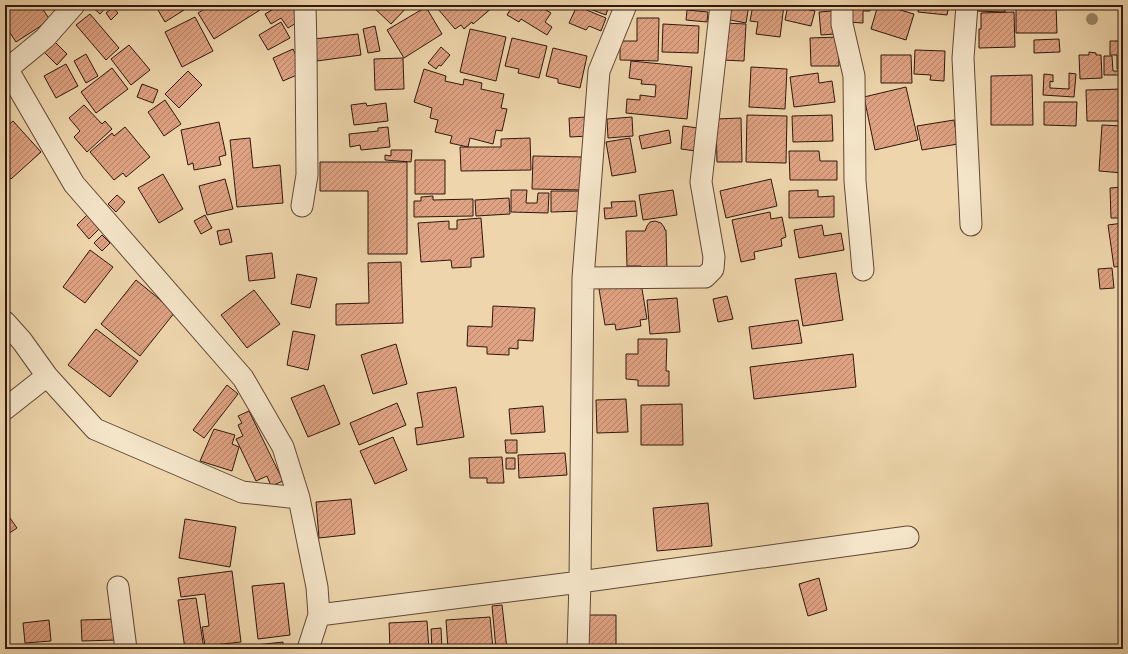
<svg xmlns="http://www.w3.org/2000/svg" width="1128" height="654" font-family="'Libre Bodoni',serif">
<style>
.building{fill:url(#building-hatch);stroke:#30180e}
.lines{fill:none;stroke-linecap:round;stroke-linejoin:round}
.street-casing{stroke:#604735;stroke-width:23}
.street{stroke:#f4e4c8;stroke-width:21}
.tree{fill:#9d8868}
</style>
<defs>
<pattern id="building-hatch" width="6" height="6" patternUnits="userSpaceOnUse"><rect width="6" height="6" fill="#dfa282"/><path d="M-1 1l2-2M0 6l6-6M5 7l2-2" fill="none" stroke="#b58369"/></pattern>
</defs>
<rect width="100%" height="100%" fill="#eed5ab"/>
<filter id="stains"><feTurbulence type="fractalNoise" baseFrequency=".005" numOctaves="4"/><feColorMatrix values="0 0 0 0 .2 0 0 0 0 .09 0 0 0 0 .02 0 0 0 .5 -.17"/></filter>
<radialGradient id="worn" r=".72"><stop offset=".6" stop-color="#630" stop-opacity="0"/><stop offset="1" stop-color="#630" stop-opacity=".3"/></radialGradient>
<!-- building -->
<path class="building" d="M5 5H40L50 20 16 42 5 25Z
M90 5H108L100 14Z
M155 5H180L184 10 165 22Z
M211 5H257L260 10 214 39 198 13Z
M259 5H270L262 10Z
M280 5H292L301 20 288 28 281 18 271 24 265 14Z
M371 5H409L391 24Z
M443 5H491L493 7 473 24 472 22 464 29 461 25 455 29 438 9Z
M513 5H542L541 7 551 13 545 22 552 27 547 35 521 19 519 22 507 15Z
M579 5H609L606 15Z
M691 5H707L706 9Z
M728 5H749L746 23 725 19Z
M753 5H784L780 37 756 34 758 22 750 21Z
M788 5 815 11 811 26 785 20Z
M848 5H870V11H863V23L847 22Z
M878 5H883L914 14 906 40 871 29Z
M919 5H949L947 15 918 12Z
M975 5H1005V12L975 11Z
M1016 5H1056L1057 33H1016Z
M577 6 606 18 601 31 589 26 586 30 569 23Z
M113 7 118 13 111 20 106 13Z
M426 7 442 34 404 58 387 30Z
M687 10 708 12 707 22 686 20Z
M832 11 835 34 821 35 819 12Z
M1014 12 1015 47 979 48V29H981V13Z
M90 14 119 48 106 60 76 25Z
M195 17 213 51 182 67 165 32Z
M637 18H659L658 61 620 60V41H637Z
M281 22 290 38 268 50 259 35Z
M723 23 746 24 744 61 721 60Z
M663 24 699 26 698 53 662 52Z
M375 26 380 51 368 53 363 29Z
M470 29 506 37 496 81 460 72Z
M358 34 361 55 317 61 314 39Z
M838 37 839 66H811L810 38Z
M512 38 547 46 539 78 518 73 519 69 505 66Z
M1059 39 1060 52 1034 53V40Z
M54 41 67 54 57 65 44 52Z
M1110 41H1123V69H1117V55H1110Z
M129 45 150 70 131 85 111 59Z
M441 47 450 55 441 66 439 65 436 69 428 63Z
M553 48 587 56 580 88 558 83V79L546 76Z
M293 49 299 62 295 63 299 74 283 81 273 58Z
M915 50 945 51 944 81 930 80 931 75 914 74Z
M1089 52 1096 53V55H1101L1102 78 1080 79 1079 55H1089Z
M86 54 98 76 86 83 74 61Z
M881 55H911L912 83H881Z
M1104 56H1112L1113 71H1123V85H1119V75H1104Z
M403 58 404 89 375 90 374 59Z
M631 61 692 67 687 119 626 113 627 99 640 100V95L655 97 656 85 641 84 642 80 629 78Z
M66 64 78 86 56 98 44 76Z
M751 67 787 69 785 109 749 107Z
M112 68 128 89 96 113 81 92Z
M424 69 446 76 445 81 463 85 464 79 482 83 481 89 504 94 501 108 507 109 502 131 496 130 493 144 470 138 468 147 450 143 452 136 435 132 438 120 430 118 432 108 414 102Z
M188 71 202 85 179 108 165 94Z
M818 73 819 83 832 81 835 102 794 107 790 77Z
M1069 73 1076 74 1074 97 1043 95 1044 74 1053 75V82L1050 81V88L1069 89Z
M1032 75 1033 125H991V76Z
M142 84 158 90 153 103 137 97Z
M906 87 918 140 875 150 864 97Z
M1123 89V121H1087L1086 90Z
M165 100 181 124 164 136 148 112Z
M1044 102H1077L1076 126 1044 125Z
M366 103 367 106 386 103 388 121 354 125 351 105Z
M84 105 102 124 105 121 112 129 87 152 74 137 80 131 69 118Z
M747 115 787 116 786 163 746 162Z
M832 115 833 141 793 142 792 116Z
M587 117 588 136 570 137 569 118Z
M632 117 633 136 608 138 607 119Z
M741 118 742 162H717L716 119Z
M954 120 958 144 922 150 917 126Z
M13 121 41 152 11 179 5 172V128Z
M219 122 226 155 219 157 221 165 194 170 193 163 188 165 181 130Z
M1102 125 1123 126V173L1099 171Z
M683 126 698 128 696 151 681 149Z
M125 127 150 157 126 177 123 173 114 180 90 152 112 133 114 136Z
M388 127 390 147 361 150 360 145 350 147 349 134 378 131V128Z
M669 130 671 143 642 149 639 136Z
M250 138 253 168 280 165 283 203 237 207 230 140Z
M530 138 531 170 461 171 460 147H501V139Z
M630 138 636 172 612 176 606 142Z
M391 150H412L411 162 385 160V155L391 156Z
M789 151H819L820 161H837V180H790Z
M533 156 583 157V190L532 189Z
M415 160H445V194H415Z
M320 162H407V254H368V191H320Z
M163 174 183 209 159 223 138 188Z
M225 179 233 209 207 215 199 186Z
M771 179 777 206 726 218 720 191Z
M1123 187V218H1111L1110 188Z
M511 190H527L526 203H537L538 193H549L548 213 511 212Z
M673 190 677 215 643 220 639 195Z
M818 190V197L834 196V217L789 218V191Z
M551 191H583V211L551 212Z
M117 195 125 202 116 212 108 204Z
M433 196V200L473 199V216L414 217V201H421V197Z
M509 198 510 214 476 216 475 200Z
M635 201 637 216 605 219 604 208H612L611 202Z
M770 212 771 219 782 217 786 237 781 239 782 246 754 252 755 259 741 262 732 220Z
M87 215 99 229 89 239 77 225Z
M205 215 212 228 201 234 194 221Z
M481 218 484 257 471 258V267L452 268 451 260 421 262 418 223 449 221V229H457V220Z
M655 221 661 223 664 227 665 230H666L667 270H641V266H627L626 231H645L647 226 650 222Z
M1123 223V266L1114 267 1108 225Z
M822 225 824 236 841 233 844 250 799 258 794 230Z
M229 229 232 242 220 245 217 231Z
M102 235 110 243 102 251 94 243Z
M90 250 113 267 85 303 63 287Z
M272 253 275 278 249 281 246 256Z
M401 262 403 323 336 325V304L369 303 368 263Z
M1112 268 1114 288 1100 289 1098 269Z
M836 273 843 320 803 326 795 279Z
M297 274 317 278 310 308 291 304Z
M136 280 175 312 140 356 101 324Z
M641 283 647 319 640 320 641 326 616 330 615 324 605 325 599 289Z
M254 290 280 324 247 348 221 315Z
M727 296 733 319 718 322 713 299Z
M677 298 680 332 650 334 647 300Z
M493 306 535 308 533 341 518 340V349L509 348V355L487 354V347L467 346 468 326 492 327Z
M798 320 802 343 752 349 749 327Z
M96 329 138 361 110 397 68 365Z
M293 331 315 335 308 370 287 365Z
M638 339H667L666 371H669V386H638V380L626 379V354H638Z
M396 344 407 384 373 394 361 355Z
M853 354 856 387 754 399 750 367Z
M227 385 238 394 204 438 193 430Z
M324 385 340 424 308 437 291 398Z
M456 387 464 437 417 445 415 428 423 427 417 393Z
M626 399 628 432 597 433 596 400Z
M397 403 406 425 359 445 350 423Z
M682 404 683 445H641V405Z
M543 406 545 432 511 434 509 409Z
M249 411 283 481 271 486 267 476 256 481 236 439 243 436 238 425 242 423 238 416Z
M214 429 235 435 232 444 239 447 232 471 200 461Z
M393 437 407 470 375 484 360 451Z
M505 440H517V453H506Z
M565 453 567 475 519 478 518 455Z
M502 457 504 483H487V478H470L469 458Z
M506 458H515V469H506Z
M351 499 355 534 319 538 316 502Z
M708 503 712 546 657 551 653 508Z
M5 511 17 528 5 536Z
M185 519 236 527 230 567 179 558Z
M232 571 241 642 205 646 202 627 209 626 205 594 181 597 178 578Z
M819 578 827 610 808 616 799 584Z
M284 583 290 635 258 639 252 586Z
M196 598 204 649H185L178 600Z
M502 605 507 649H496L492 606Z
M588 615H616V648H588Z
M490 617 493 649H448L446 620Z
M117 619V640L82 641 81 620Z
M49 620 51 641 25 643 23 623Z
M427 621 429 649H390L389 623Z
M441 628 442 649H432L431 629Z
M283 642V649H238V647Z"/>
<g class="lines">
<defs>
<path id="street" d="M842 5V24L854 76 855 181 863 270
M967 5 963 58 971 225
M5 65 74 184 243 378 283 447 299 498 317 587 319 615 308 649
M5 71 45 38 74 5
M302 206 307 175 306 49 305 5
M583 278 705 277 713 269 714 257 701 182 721 5
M5 322 22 341 47 376 95 429 242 492 299 498
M5 409 47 376
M118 587 126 649
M319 615 580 582 908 537
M578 649 580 582 583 278 599 71 626 5"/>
</defs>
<!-- street casing -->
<use href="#street" class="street-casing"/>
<!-- street -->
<use href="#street" class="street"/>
</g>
<!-- trees -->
<circle class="tree" cx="1092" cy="19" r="6"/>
<!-- margin -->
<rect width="1128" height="654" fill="none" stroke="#eed5ab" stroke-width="20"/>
<rect x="6" y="6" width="1116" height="642" fill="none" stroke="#30180e" stroke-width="2"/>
<rect x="10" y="10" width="1108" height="634" fill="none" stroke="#30180e"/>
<rect width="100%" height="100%" filter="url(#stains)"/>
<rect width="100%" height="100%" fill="url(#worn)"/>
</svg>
